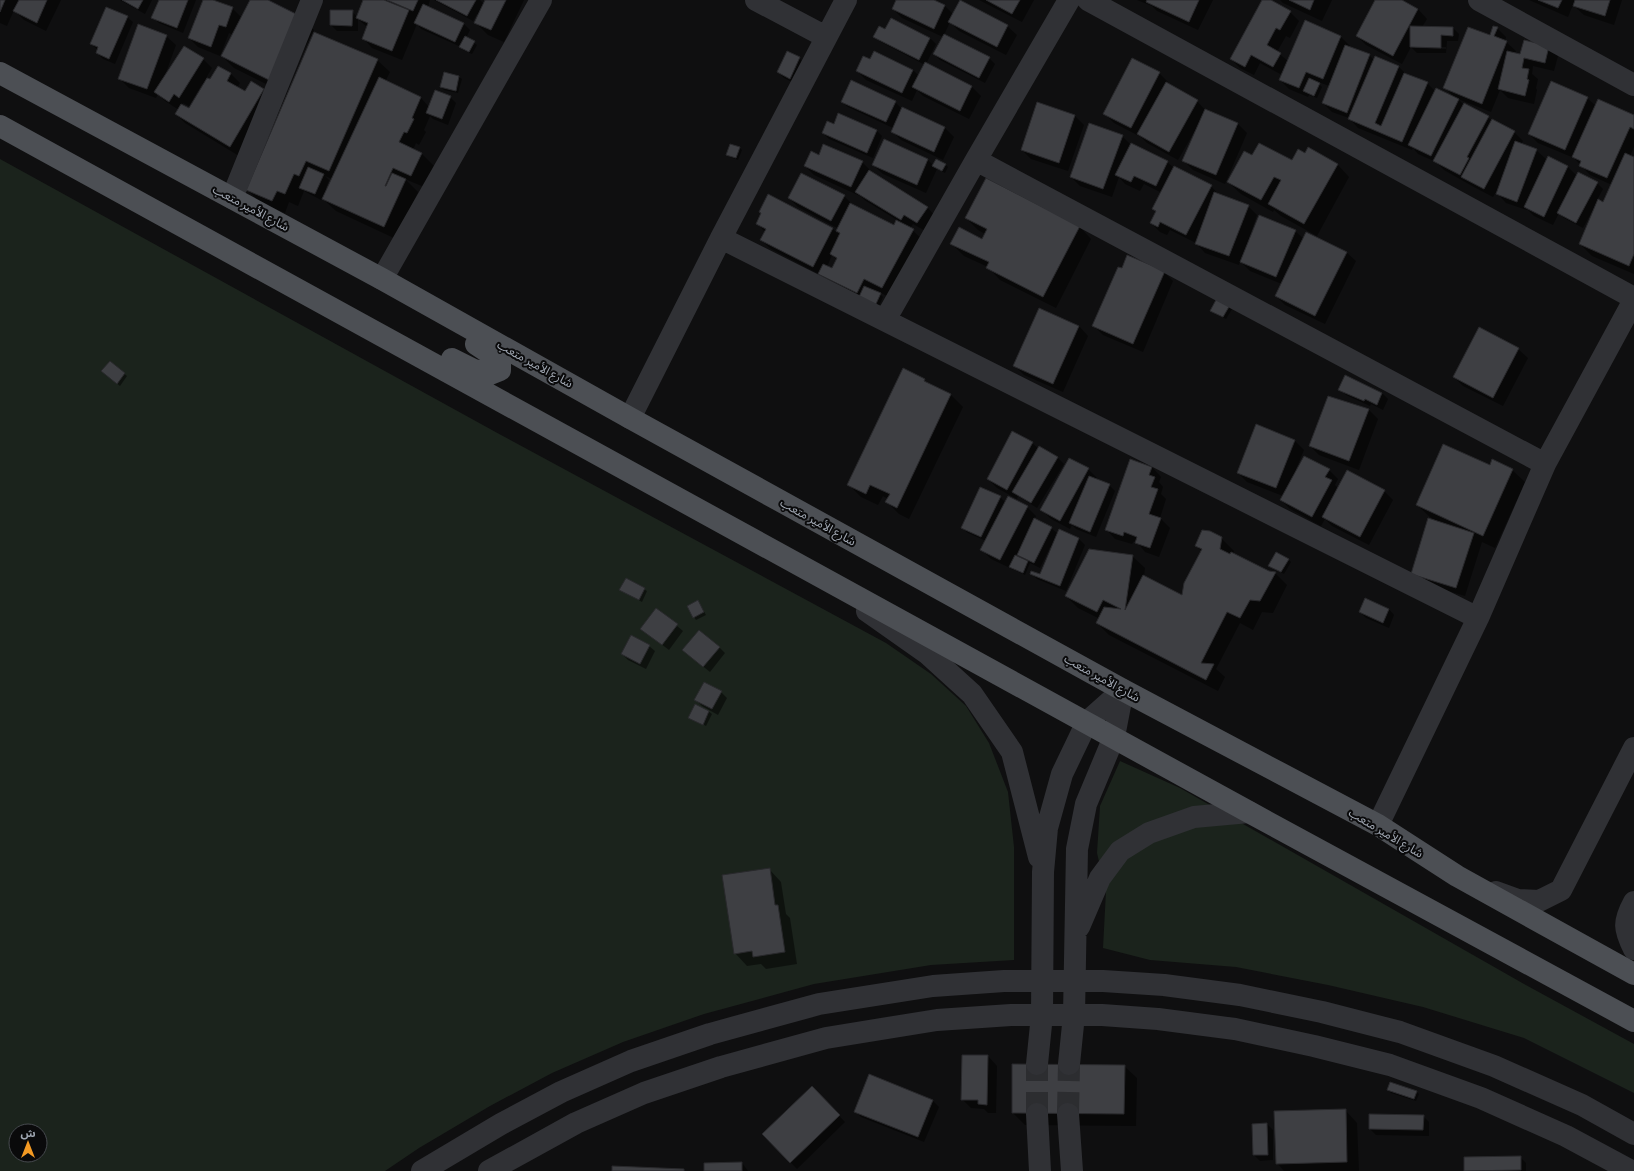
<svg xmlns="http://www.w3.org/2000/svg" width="1634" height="1171" font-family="'Archivo Narrow','Noto Sans Arabic',sans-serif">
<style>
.green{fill:#1b231c;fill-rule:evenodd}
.shadow{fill:#0007;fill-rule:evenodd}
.building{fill:#3e3f43;stroke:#29292c}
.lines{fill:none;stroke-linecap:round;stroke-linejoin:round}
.minor-tunnel{stroke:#2c2d30;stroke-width:22;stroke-dasharray:22 11;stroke-linecap:butt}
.minor{stroke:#303135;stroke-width:22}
.major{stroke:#4c4f54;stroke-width:22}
.labels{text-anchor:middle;stroke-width:4;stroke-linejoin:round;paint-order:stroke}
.street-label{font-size:12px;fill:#a0a7b2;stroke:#0a0a0b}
</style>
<rect width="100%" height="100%" fill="#0f0f10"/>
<!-- green -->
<path class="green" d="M0 159 501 435 886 643 931 674 966 706 989 743 1008 792 1014 847V960L931 965 814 984 704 1014 623 1042 552 1073 490 1106 419 1148 385 1171H0ZM16 1131H40V1155H16Z
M1120 761 1180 788 1524 984 1634 1044V1093L1524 1038 1423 1007 1328 985 1236 967 1150 960 1103 948 1106 891 1097 853 1100 806Z"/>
<!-- shadow -->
<path class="shadow" d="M0 0H61L46 31 24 20 14 10 7 26 0 23Z
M120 0H152L145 14Z
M160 0H196L183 33 159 23 153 17Z
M204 0H210L232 8 242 18 251 0H266L301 18 314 30 282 92 234 68 222 56 233 35 229 33 220 56 198 47 189 38Z
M364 0H382L392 4 388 0H430L428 7 464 24 470 30 466 38 477 45 472 54 463 50 461 47 421 29 417 24 402 60 372 48 363 38 367 27 358 19V31H337L331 25 352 11 357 17Z
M434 0H480L484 4 486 0H524L504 42 488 35 475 22 479 15 477 14 473 21Z
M897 0H932L945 6 953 14 1007 26 1017 35 1006 55 959 31 950 22 944 35 989 58 995 64 985 83 940 60 934 54 943 37 902 18 893 9Z
M979 0H1034L1022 22Z
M1137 0H1213L1198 30 1157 11 1152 6Z
M1263 0H1269L1290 12 1299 21 1290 38 1286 36 1277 52 1288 61 1305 22 1341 37 1350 46 1349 48 1369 55 1374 60 1399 67 1407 75 1427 83 1436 92 1454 97 1445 88 1497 28 1506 37 1505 41 1516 51 1515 54 1521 55 1549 47 1558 56 1554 71 1533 66 1532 74 1538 79 1536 88 1537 90 1534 104 1508 98 1500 90 1491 112 1458 99 1464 105 1514 132 1523 141 1521 144 1536 150 1546 159 1543 167H1544L1549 158 1568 167 1577 176 1597 183 1603 189 1597 200 1604 203 1612 185 1590 175 1574 158 1538 143 1529 134 1587 98 1596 106 1634 116V147L1630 156 1634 158V274L1592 256 1580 244 1598 202H1597L1583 228 1564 218 1559 213 1553 225 1534 216 1527 209V210L1506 203 1496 192 1493 197 1472 186 1444 170 1436 162 1418 154 1413 148 1412 150 1358 128 1349 118 1332 112 1323 103 1329 86 1316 81 1322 87 1317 98 1309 95 1308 97 1289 89 1280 80 1282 75 1260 63 1254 75 1240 68 1231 59Z
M1280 0H1332L1322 21 1283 3Z
M1377 0H1400L1418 9 1427 19 1422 27 1453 28 1459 34 1458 41H1447L1446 53H1417L1411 47 1402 64 1366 45 1357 36ZM1415 46 1446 47V49L1415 48Z
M1529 0H1622L1614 25 1584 15 1574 6 1576 1 1575 0 1568 17Z
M127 17 133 22 115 64 103 59 97 53 98 50 91 44Z
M886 30 930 38 936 44 926 64 972 87 981 96 969 119 923 96 917 90 912 101 866 80 857 71 871 60 913 70 919 76 925 65 881 42 875 37Z
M166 36 176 45 164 78 203 59 212 68 206 78 210 81 218 67 231 74 240 83 237 88 245 93 263 89 272 99 239 156 185 123 176 114 179 110 165 101 158 94 156 98 129 88 120 79ZM202 84 204 85 190 110 182 105 183 103 189 106Z
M787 53 799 58 805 64 796 84 784 78 778 72Z
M377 60 390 72 385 82 421 98 429 107 450 97 456 103 448 125 433 119 430 116 424 130 426 132 419 145 416 143 413 150 421 153 434 166 424 187 405 179 418 192 396 239 336 211 322 198 321 200 304 191 298 206 289 202 285 213 260 202 247 190ZM325 176 332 179 328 188H326L329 180Z
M444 73 459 77 462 79 458 93 444 90 441 87Z
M1159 73 1168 82 1167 84 1197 101 1206 111 1238 124 1247 133 1225 184 1193 170 1184 161 1198 128 1197 127 1178 160 1147 143 1141 137 1114 123 1105 114Z
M842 102H895L902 109 945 128 954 137 943 160 901 140 892 131 893 128 848 107Z
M1075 116 1084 125 1068 171 1031 159 1022 150Z
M834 125 876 130 882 136 873 158 829 139 823 133Z
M1122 136 1131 145 1167 162 1174 168 1211 186 1220 196 1248 206 1257 215 1248 241 1295 231 1304 239 1346 252 1356 261 1325 324 1285 305 1276 296 1282 284 1250 271 1240 261 1239 265 1205 253 1196 243 1170 230 1167 235 1160 232 1151 223 1157 212 1154 209 1162 193 1144 184 1140 191 1125 184 1119 177 1112 197 1080 186 1071 177Z
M884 141 928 160 933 165 945 164 948 167 945 173 937 169 926 193 883 174 873 165Z
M739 148 742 150 738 160 730 157 727 154Z
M1306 155 1337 164 1349 177 1317 236 1281 216 1274 210 1273 212 1241 194 1228 182 1253 157 1292 162Z
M819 156 862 162 871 171 870 173 927 207 936 217 927 232 913 224 910 228 925 242 895 300 877 291 883 297 878 308 832 286 821 275 771 249 761 240 765 232 757 223 833 229 837 233 839 229 798 207 789 198 844 196 853 205 894 226 897 220 866 201 860 196 814 175 805 166ZM832 255 837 260 832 270 827 267Z
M966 218 1079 226 1091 239 1056 308 1000 280 988 267 964 256 952 244 982 240 985 234 978 230Z
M1164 272 1173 281 1143 352 1103 335 1094 326Z
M1218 300 1232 309 1226 319 1212 311Z
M1079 326 1088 336 1063 392 1024 375 1015 366Z
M1518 349 1528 358 1503 406 1463 386 1454 377Z
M110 362 127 376 120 386 105 374Z
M903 370 951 395 963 407 909 519 899 514 887 502 888 499 883 496 878 505 861 497 849 485Z
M1345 377 1382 393 1388 399 1383 410 1371 404 1370 406 1346 395 1340 389Z
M1328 397 1369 410 1378 419 1359 470 1319 455 1310 446Z
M1257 426 1295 441 1304 450 1296 469 1329 470 1338 479 1335 485 1338 488 1384 491 1393 500 1369 545 1332 526 1325 519 1321 526 1290 509 1281 500 1283 496 1247 482 1238 473Z
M1032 443 1039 449 1040 447 1058 458 1064 464 1037 508 1018 496 1017 499 997 488 988 479Z
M1152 467 1161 477 1159 482 1163 487 1161 494 1166 499 1160 518 1170 528 1159 557 1145 552 1137 542 1134 541 1132 544 1115 539 1106 529Z
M1088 469 1097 478 1096 480 1109 485 1115 491 1096 537 1076 529 1072 525 1070 529 1051 519 1042 510Z
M1512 470 1525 482 1495 548 1482 542 1465 596 1421 583 1412 573 1437 521 1430 517 1417 505Z
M1000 497 1006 503 1027 507 1036 516 1034 520 1051 528 1058 534 1059 531 1079 539 1085 545 1066 591 1037 579 1031 573 1041 576 1052 548 1050 547 1040 568 1030 563 1025 575 991 559 981 549 986 541 968 533 962 528ZM1017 554 1023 559 1016 556Z
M1221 538 1234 551 1233 554 1269 572 1275 573 1287 585 1273 613 1262 612 1253 630 1240 623 1216 669 1225 677 1218 691 1109 635 1097 623 1100 619 1078 608 1066 596 1132 556 1145 568 1144 576 1183 596 1202 551 1196 546Z
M1288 559 1291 562 1284 574 1270 566Z
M626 579 647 591 642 602 621 590Z
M698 601 706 615 696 620 694 617Z
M657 609 683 631 669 650 648 634Z
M1389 609 1394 615 1389 628 1366 618 1360 612Z
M649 646 655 651 646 669 628 660 622 654Z
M719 647 725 653 710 672 690 656Z
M721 692 727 698 718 715 702 706 696 700Z
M708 711 712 714 706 726 690 717Z
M769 869 781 882 786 914 790 918 797 964 766 969 761 964 747 966 735 953Z
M988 1056 997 1066 996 1113H988L984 1109 971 1108 962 1099Z
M1124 1066 1137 1078 1136 1126 1025 1125 1013 1113Z
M869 1076 933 1101 939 1107 924 1142 861 1117 855 1111Z
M812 1088 845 1122 797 1169 763 1134Z
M1388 1090 1416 1092 1419 1094 1416 1101 1391 1093Z
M1345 1110 1357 1123 1359 1171H1284L1277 1163Z
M1423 1116 1429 1122V1136L1376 1135 1370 1129Z
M1267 1124 1273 1130V1160L1260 1161 1254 1155 1253 1125Z
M1520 1157 1526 1163V1171H1465Z
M742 1163 748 1171H705Z"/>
<!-- building -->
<path class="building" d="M0 0H5L0 12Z
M19 0H47L37 23 13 11Z
M122 0H143L138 9Z
M159 0H188L177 28 151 18Z
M203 0H213L233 7 226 27 219 25 211 47 188 38Z
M250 0H268L302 17 269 80 221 56Z
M363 0H384L409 10 392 51 362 39 368 23 356 18Z
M387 0H418L413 11Z
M436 0H476L467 16Z
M485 0H506L491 30 474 23Z
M896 0H934L945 5 934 29 892 9Z
M960 0 1008 25 997 47 948 22Z
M986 0H1020L1012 14Z
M1147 0H1199L1189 22 1146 2Z
M1262 0H1271L1291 11 1280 30 1276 28 1267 45 1281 53 1273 67 1251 55 1245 67 1230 59Z
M1289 0H1314L1310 10Z
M1375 0H1402L1418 9 1393 56 1356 36Z
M1538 0H1562L1558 8Z
M1575 0H1610L1605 16 1573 6Z
M423 4 464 23 455 42 414 23Z
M106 7 128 16 109 59 96 53 98 47 90 44Z
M330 10H353L352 26 330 25Z
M891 18 930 38 919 60 873 37 879 26 885 29Z
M1305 20 1341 36 1323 79 1306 72 1299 88 1279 80Z
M138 24 167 35 147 89 118 79Z
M1410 26 1453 27V36L1441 35V48L1410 47Z
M1493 26 1498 27 1494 36 1507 41 1482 104 1443 88 1468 27 1490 35Z
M314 32 378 59 329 171 306 161 299 176 294 174 285 194 277 191 272 201 246 190Z
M944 34 990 57 979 78 933 54Z
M465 36 475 41 469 52 459 47Z
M1524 40 1549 46 1545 63 1524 58 1522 68 1529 69 1527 79 1529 80 1525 96 1498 89 1507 51 1520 54Z
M1345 45 1370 54 1347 113 1322 103Z
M184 46 204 58 179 98 174 94 169 102 154 92Z
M787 51 800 57 790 79 777 72Z
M874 51 913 70 902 93 856 71 863 56 870 59Z
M1375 56 1399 66 1375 123 1381 126 1404 73 1428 82 1402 142 1348 119Z
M1132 58 1160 72 1131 128 1103 114Z
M925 62 972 86 960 111 912 87Z
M218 66 231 73 227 81 245 91 251 81 264 89 230 147 175 114 181 104 189 108 207 78 210 79Z
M444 72 459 76 456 91 440 87Z
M379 77 421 97 412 118 414 119 407 133 404 132 399 142 422 153 411 176 393 168 385 186H386L392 173 406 179 384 227 322 199Z
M1309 78 1320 83 1314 96 1303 91Z
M851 80 896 101 886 122 841 102Z
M1551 81 1588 97 1565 150 1528 134Z
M1166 82 1198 100 1169 152 1137 134Z
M1436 88 1459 99 1431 156 1408 145Z
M435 90 451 96 442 119 426 113Z
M1598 99 1634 115V129L1630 127 1607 178 1579 166 1581 161 1572 157Z
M1037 102 1075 115 1059 163 1021 150Z
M1464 103 1489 116 1467 157 1469 158 1460 175 1433 161Z
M902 107 945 127 934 152 891 132Z
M1205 109 1238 123 1216 175 1182 161Z
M838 113 877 130 867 153 822 133 827 121 834 124Z
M1492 119 1515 131 1484 189 1461 177Z
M1089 123 1123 135 1103 189 1070 177Z
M884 139 928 159 917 185 872 165Z
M1515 141 1537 149 1517 202 1496 194Z
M1131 143 1168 161 1156 186 1134 176 1131 182 1115 175Z
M1259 143 1292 160 1298 149 1305 153 1308 147 1338 164 1304 224 1268 204 1281 180 1274 177 1261 200 1227 182 1244 151 1252 155Z
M730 144 740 147 736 158 726 155Z
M823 144 863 161 851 187 804 166 811 151 819 155Z
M1625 153 1634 157V254L1629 266 1579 244 1598 199 1603 202Z
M1548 156 1568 166 1544 217 1524 207Z
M936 159 946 164 942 171 932 166Z
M1174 166 1212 185 1186 235 1160 222 1158 227 1150 223 1156 211 1152 209Z
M308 167 324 174 315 194 299 188Z
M869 170 928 207 917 223 904 215 901 220 855 192Z
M1578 172 1598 182 1576 223 1557 213Z
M801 173 845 195 831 221 788 198Z
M986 178 1080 226 1043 297 986 268 989 262 950 244 959 227 982 239 987 229 965 218Z
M1214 192 1249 205 1229 256 1195 244Z
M768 194 833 228 813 267 760 240 766 229 756 224 761 213 759 212Z
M850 203 894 225 896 220 914 229 882 288 864 279 857 293 818 274 823 264 832 268 837 258 830 254 840 233 836 231Z
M1259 215 1296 230 1276 277 1240 262Z
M1306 232 1347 252 1315 316 1275 296Z
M1127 255 1165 271 1133 344 1092 326 1118 267 1122 268Z
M864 286 881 293 875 306 858 299Z
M1217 298 1230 305 1223 317 1210 311Z
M1039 308 1079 326 1053 384 1013 366Z
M1479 327 1519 348 1493 398 1453 377Z
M110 361 125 373 117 384 101 371Z
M903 368 925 379 924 381 951 394 897 508 885 502 890 494 870 485 866 494 847 485Z
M1345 375 1382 393 1377 405 1365 399 1364 401 1338 390Z
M1328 396 1369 409 1349 461 1309 446Z
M1256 424 1295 440 1276 488 1237 473Z
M1012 431 1033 442 1007 490 987 479Z
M1443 444 1490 465 1492 459 1513 469 1483 536 1416 505Z
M1039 446 1058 457 1031 503 1012 492Z
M1304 456 1330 469 1325 477 1332 480 1312 517 1280 500Z
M1069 458 1089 468 1060 521 1040 510Z
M1130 459 1152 467 1149 475 1155 477 1151 487 1158 489 1149 514 1161 518 1150 548 1135 543 1137 537 1124 532 1123 536 1105 530Z
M1347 470 1385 490 1360 537 1322 517Z
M1089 476 1110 484 1090 532 1069 523Z
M980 487 1001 496 981 537 961 528Z
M1008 496 1028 506 1000 560 980 550Z
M1034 518 1052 527 1034 563 1017 555Z
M1428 518 1474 533 1456 588 1411 574Z
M1059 529 1079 538 1060 586 1030 574 1031 571 1040 574Z
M1202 530 1210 531 1222 537 1220 549 1230 554 1231 552 1269 571 1276 572 1260 601 1250 600 1240 618 1227 612 1201 663 1214 664 1206 680 1096 623 1104 607 1121 609 1103 600 1097 612 1065 596 1089 549 1133 555 1125 610 1143 575 1182 595 1184 583 1202 549 1195 546Z
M1276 552 1289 559 1281 572 1268 566Z
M1015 555 1028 561 1023 573 1009 567Z
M626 578 645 588 639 600 619 590Z
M1365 598 1389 609 1383 623 1359 612Z
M698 600 704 612 693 618 687 606Z
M656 608 678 624 662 645 640 629Z
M699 630 720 647 703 667 682 650Z
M631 635 650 645 640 664 621 654Z
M704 682 722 691 712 709 694 700Z
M695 704 709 711 703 725 688 718Z
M770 868 775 905H778L785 952 753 957 752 951 734 954 722 875Z
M962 1055H988L987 1105 978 1104V1100H961Z
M1012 1064 1125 1065 1124 1114 1012 1113Z
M869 1074 933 1100 918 1137 854 1112Z
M1390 1082 1417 1091 1414 1099 1387 1090Z
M812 1086 840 1115 790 1163 762 1134Z
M1346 1109 1347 1162 1276 1164 1274 1111Z
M1369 1114 1424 1115 1423 1130 1369 1129Z
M1267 1123 1268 1155H1253L1252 1124Z
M1521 1156V1170L1464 1171V1157Z
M742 1162V1171H704V1163Z
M612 1166 684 1169V1171H612Z"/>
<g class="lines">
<!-- minor-tunnel -->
<path class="minor-tunnel" d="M1037 1114V1064
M1068 1114 1069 1064"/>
<!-- minor -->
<path class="minor" d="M756 0 826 37
M1088 0 1634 298
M1479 0 1634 85
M976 160 1545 464
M232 198 312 0
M721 238 1478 618
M382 279 541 0
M885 320 976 160 1069 0
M630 418 721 238 846 0
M867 611 928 654 972 694 1012 752 1039 857
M1378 825 1478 618 1545 464 1634 300
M1496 892 1518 900 1539 901 1561 890 1634 748
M1634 902C1623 922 1624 929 1634 949
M1079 927 1100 878 1120 851 1149 833 1194 817 1249 812
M1037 1064 1042 1015 1043 872 1047 828 1062 774 1087 722 1123 690
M1069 1064 1074 1015 1077 849 1086 804 1114 737 1123 690
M1037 1114 1040 1171
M1068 1114 1072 1171
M422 1171 501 1124 561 1092 631 1061 710 1034 819 1004 933 986 1004 981H1103L1164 985 1240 995 1322 1012 1400 1032 1494 1066 1582 1105 1634 1134
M489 1171 576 1123 644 1093 721 1067 826 1038 937 1020 1011 1015H1102L1158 1019 1235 1029 1314 1046 1390 1065 1481 1098 1566 1136 1631 1171"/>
<!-- major -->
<path class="major" d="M0 73 382 279 630 418 1123 690 1378 825 1457 876 1634 974
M0 126 1249 812 1634 1021
M452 359 474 370 490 374 500 370V363L491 354 476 344"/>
</g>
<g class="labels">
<!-- street labels -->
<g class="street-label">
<text transform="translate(251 208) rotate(28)" y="4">شارع الأمير متعب</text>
<text transform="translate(535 364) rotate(29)" y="4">شارع الأمير متعب</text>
<text transform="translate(818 522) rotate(29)" y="4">شارع الأمير متعب</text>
<text transform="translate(1102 678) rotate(29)" y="4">شارع الأمير متعب</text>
<text transform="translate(1386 833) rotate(31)" y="4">شارع الأمير متعب</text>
</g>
</g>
<!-- north arrow -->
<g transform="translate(28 1143)"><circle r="19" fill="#0a0a0b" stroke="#46494e"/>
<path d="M0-3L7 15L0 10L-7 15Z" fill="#f49a23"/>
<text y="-6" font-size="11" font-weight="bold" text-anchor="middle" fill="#a0a7b2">ش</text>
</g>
</svg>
